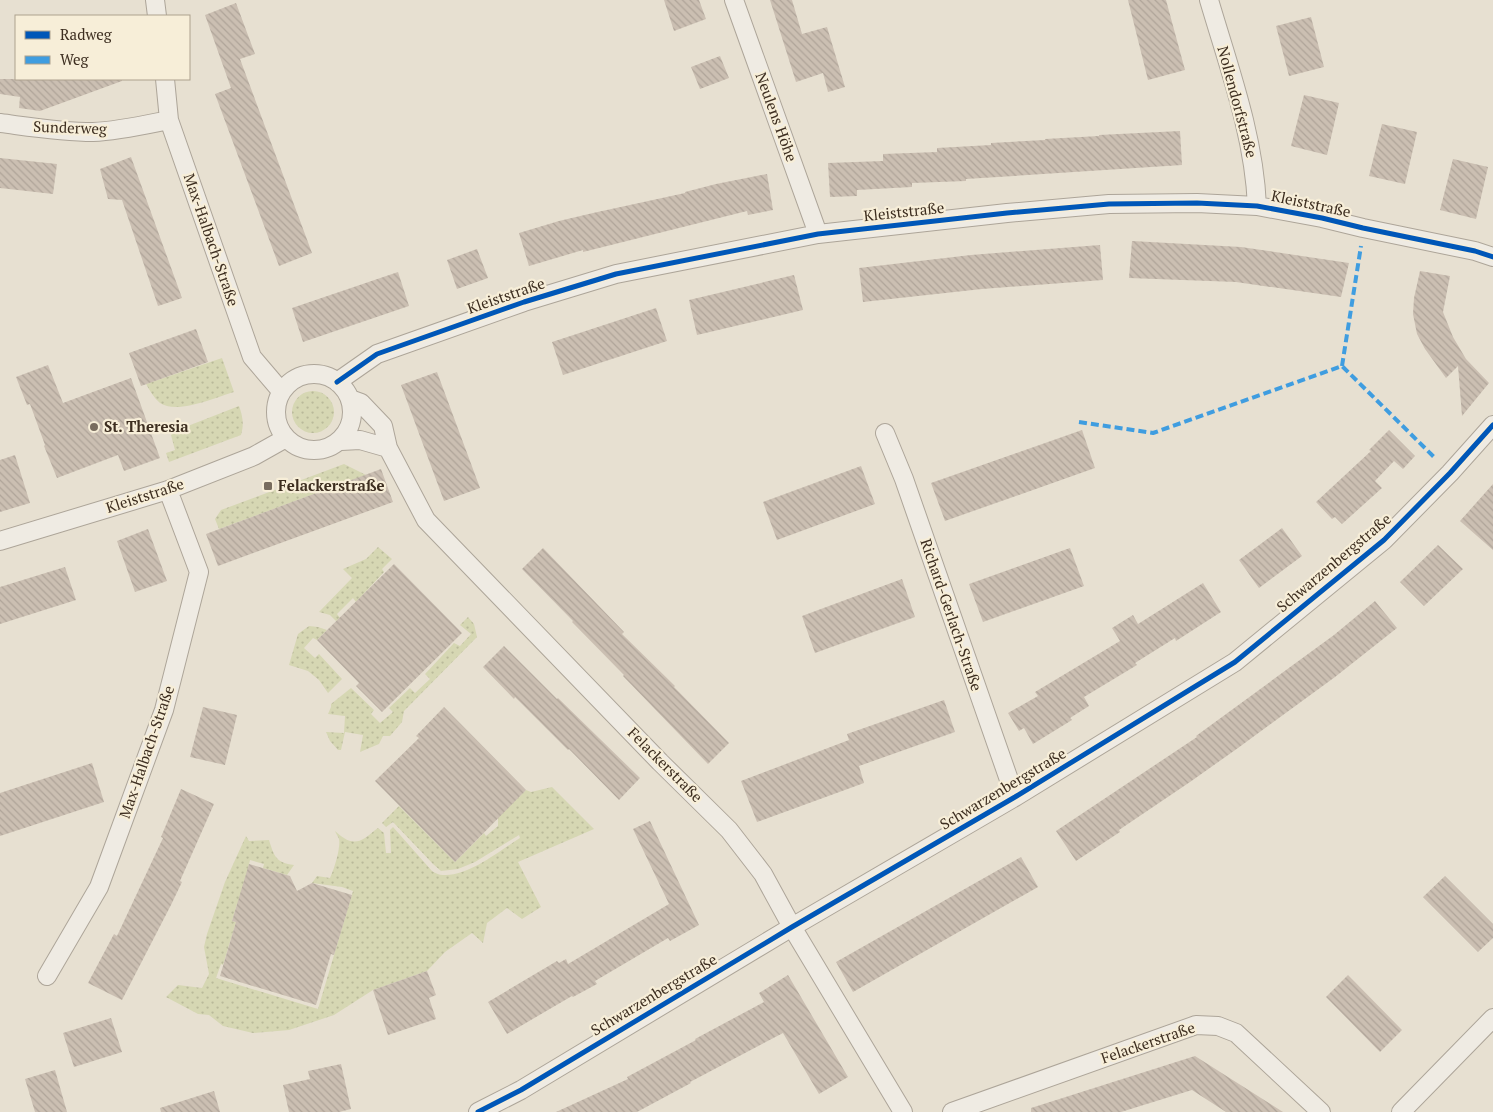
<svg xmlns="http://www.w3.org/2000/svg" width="1493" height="1112" font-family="'PT Serif',serif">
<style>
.grass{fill:url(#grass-dots)}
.building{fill:url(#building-back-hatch)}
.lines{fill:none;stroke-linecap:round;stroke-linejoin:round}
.minor-casing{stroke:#ada599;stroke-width:20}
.minor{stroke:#efebe3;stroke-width:18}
.quiet{stroke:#3f9de0;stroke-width:4;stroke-dasharray:8 4;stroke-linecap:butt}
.cycleway-casing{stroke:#f7eed8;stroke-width:8}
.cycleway{stroke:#0057b8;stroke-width:5}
.poi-dot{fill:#786c5e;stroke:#f7eed8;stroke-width:2}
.labels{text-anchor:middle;stroke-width:4.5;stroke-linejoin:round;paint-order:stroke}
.street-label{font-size:15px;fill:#3d2e20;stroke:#f7eed8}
.poi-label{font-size:15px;font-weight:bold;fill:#3d2e20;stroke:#f7eed8;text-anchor:start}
</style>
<defs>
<pattern id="grass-dots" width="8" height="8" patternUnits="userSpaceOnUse" patternTransform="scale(1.25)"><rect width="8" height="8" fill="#d6d7b3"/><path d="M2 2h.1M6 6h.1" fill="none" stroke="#b9b99a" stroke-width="1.8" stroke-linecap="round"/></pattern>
<pattern id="building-back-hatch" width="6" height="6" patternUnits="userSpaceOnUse" patternTransform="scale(1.25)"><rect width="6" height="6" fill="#cbbfb2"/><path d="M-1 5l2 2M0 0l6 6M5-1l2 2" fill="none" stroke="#afa499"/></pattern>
</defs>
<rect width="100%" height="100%" fill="#e7e0d1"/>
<!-- grass -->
<path class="grass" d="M222 358 234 392C216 397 177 415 160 403 154 398 150 391 146 384Z
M292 412a21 21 0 1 1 42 0a21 21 0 1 1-42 0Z
M239 406C243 417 244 425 241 435L169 462 166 453 175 450 171 435 175 431Z
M344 464 366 475 219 529 215 519 221 510Z
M378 547 392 559 382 569 384 572 356 602 353 598 337 614 340 618 336 621 330 615 319 612 352 578 343 569 366 559Z
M468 617 474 624 477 637 404 711 402 722 390 736H383L379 744 360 752 363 735 345 732 341 750H338L330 741 326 732 344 733 345 716 328 714 331 707V704L351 688 374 710 371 714 380 723 393 712 389 708 410 688 415 693 430 679 425 674 454 643 460 646 471 634 460 625Z
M309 626 318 627 327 630 317 640 313 638 304 648 315 658 319 654 342 679 328 693 319 680 308 671 289 665 298 634Z
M552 787 594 829 518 862 541 907 522 919 507 908 487 923 483 943 472 933 445 952 427 971 373 990 334 1015 289 1030 253 1033 223 1026 209 1015 198 1014 166 997 178 985 202 988 209 974 204 947 207 934 225 882 246 836 249 841 269 840C274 856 276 863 294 865L287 875 263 868 264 864 250 860 240 905 237 904 232 921 236 922 223 965 221 964 216 978 318 1009 353 891 342 887 312 883 317 876 330 878C334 870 341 847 339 839 338 836 336 834 335 831 344 839 353 846 365 838 370 835 373 831 378 828L384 833 386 853H391L390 830 393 827 432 871C435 873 439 875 443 875 468 877 499 851 520 838L519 835 475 862 458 869 441 871 433 864 393 822 386 827 382 823 399 806 455 862 484 833 486 836 498 826V817L526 790 531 792Z"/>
<!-- building -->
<path class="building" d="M664 0H699L706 19 674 31Z
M770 0H792L802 34 827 27 845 87 828 92 823 73 796 82Z
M1128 0H1166L1185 70 1148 80Z
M236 3 255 54 240 59 312 253 279 266 215 94 231 88 205 15Z
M1311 17 1324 67 1289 76 1276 26Z
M720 56 729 78 700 89 691 67Z
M0 79H122V81L40 111 19 108 20 97 0 94Z
M1304 95 1339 103 1327 155 1291 146Z
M1382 124 1417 132 1405 184 1369 176Z
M1180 131 1182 165 966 179V181L912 183V187L857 190V196L830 197 828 163 883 161V154L937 152V148L991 145V143L1045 140V139L1099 136V135Z
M131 157 182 298 158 306 122 200 108 199 100 169Z
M0 158 57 164 53 194 0 188Z
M1453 159 1488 167 1476 219 1440 210Z
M767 174 773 210 748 215 747 211 583 252V250L529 266 519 233 559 221 593 213 685 193V192L716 184Z
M1132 241 1241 247 1349 263 1341 297 1236 282 1129 278Z
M1100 245 1103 280 982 289 863 302 859 268 971 255Z
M477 249 488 278 457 289 447 260Z
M1420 271 1450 276 1443 312 1453 337 1466 359 1489 383 1462 416 1458 366 1446 378 1425 349 1417 334 1413 314 1414 298Z
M398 272 409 306 303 342 292 308Z
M794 275 803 310 697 335 689 300Z
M656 308 667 341 563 375 552 342Z
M196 329 208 362 141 386 129 353Z
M48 365 63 403 131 378 160 458 124 471 118 455 57 478 44 446 45 445 30 404 27 405 16 377Z
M437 372 480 488 444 501 401 385Z
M1082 430 1095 468 945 521 931 483Z
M1389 430 1415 456 1403 469 1394 461 1375 481 1382 488 1342 524 1335 517 1332 519 1316 502 1371 451 1369 450Z
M15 455 30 503 0 512V460Z
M861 466 875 504 777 540 763 502Z
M381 469 393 502 218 566 206 534Z
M1493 484V550L1460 521Z
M1282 528 1302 556 1259 588 1239 560Z
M148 529 167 581 135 592 117 541Z
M1438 545 1463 569 1424 606 1400 582Z
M543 548 624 632 622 634 675 686 674 687 729 743 708 764 623 676 624 675 572 622 573 621 522 569Z
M1070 548 1084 586 983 622 969 584Z
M394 564 462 633 382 712 356 686 359 683 317 640Z
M65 567 76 600 0 624V587Z
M902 579 915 617 815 653 802 616Z
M1203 583 1221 612 1176 641 1175 638 1135 663 1137 665 1084 697 1089 706 1070 718 1072 720 1033 744 1024 728 1019 731 1008 713 1038 696 1035 692 1120 641 1112 628 1133 615 1138 624Z
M1375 601 1397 628 1335 677 1238 748 1190 782 1119 830 1120 832 1076 861 1056 831 1197 737 1196 736 1334 635Z
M504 646 557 699 558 698 640 778 619 800 569 749 568 750 515 697 514 699 483 667Z
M944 700 955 732 859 766 864 783 757 822 741 781 849 740 847 734Z
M203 707 237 715 225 765 190 757Z
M444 707 526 790 455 862 375 781 419 738 416 736Z
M92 763 104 802 0 836V793Z
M181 789 214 804 180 881 182 882 171 905 122 1000 88 983 114 934 117 936 163 838 161 837Z
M650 821 699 925 670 941 668 938 595 981 597 984 573 997 572 996 507 1034 488 1002 557 961 559 963 566 959 568 964 669 904 633 829Z
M1021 857 1038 887 853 992 836 962Z
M249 864 290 876 297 891 312 883 352 895 334 955 331 954 316 1005 220 976 236 922 232 921Z
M1445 876 1493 924V938L1478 952 1423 897Z
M427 971 436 995 429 998 436 1019 388 1035 373 990Z
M788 975 848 1077 819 1094 783 1033 690 1082 691 1083 637 1112H556L628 1079 627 1077 696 1040 695 1039 764 1002 759 993Z
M1348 975 1402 1030 1380 1052 1326 997Z
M111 1018 122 1052 74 1067 63 1033Z
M1195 1056 1283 1112H1226L1192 1090 1121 1112H1031V1108Z
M341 1064 351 1109 339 1112H289L283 1085 310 1079 308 1071Z
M55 1070 67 1112H35L25 1079Z
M214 1091 220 1112H161L160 1108Z"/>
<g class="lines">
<defs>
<path id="minor" d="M155 0 157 16
M734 0 818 234
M1209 0C1229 68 1254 135 1257 206
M165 79 169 120 252 357 281 391
M0 123C31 127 62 132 93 132 118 131 144 125 169 120
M276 412a38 38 0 1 1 76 0a38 38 0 1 1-76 0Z
M337 382 377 354 524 302 616 274 818 234 1007 213 1109 204 1197 203 1257 206 1322 218 1363 228 1475 251 1493 257
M350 399 361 403 383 426 388 448 426 520 660 762 729 830 763 874 792 927 903 1112
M885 433 904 479 1015 797
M341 441 360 440 388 448
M0 541 168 490 254 456 286 438
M47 976 99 887 164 710 199 572 168 490
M478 1112 521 1090 792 927 1015 797 1235 662 1384 540 1450 473 1493 425
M952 1112 1196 1025 1218 1026 1236 1033 1321 1112
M1401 1112 1493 1018"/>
</defs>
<!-- minor casing -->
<use href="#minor" class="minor-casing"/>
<!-- minor -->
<use href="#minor" class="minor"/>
<!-- quiet -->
<path class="quiet" d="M1342 366 1361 246
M1079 422 1153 433 1342 366 1435 458"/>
<defs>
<path id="cycleway" d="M337 382 377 354 524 302 616 274 818 234 1007 213 1109 204 1197 203 1257 206 1322 218 1363 228 1475 251 1493 257
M478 1112 521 1090 792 927 1015 797 1235 662 1384 540 1450 473 1493 425"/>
</defs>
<!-- cycleway casing -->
<use href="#cycleway" class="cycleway-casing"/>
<!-- cycleway -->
<use href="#cycleway" class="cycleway"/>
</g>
<!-- markers -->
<g class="poi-dot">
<circle cx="94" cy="427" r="5"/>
<rect x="263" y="481" width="10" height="10" rx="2.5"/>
</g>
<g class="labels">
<!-- street labels -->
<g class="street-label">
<text transform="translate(1237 102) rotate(75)" y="5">Nollendorfstraße</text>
<text transform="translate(776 117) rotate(70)" y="5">Neulens Höhe</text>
<text transform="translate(70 128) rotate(2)" y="5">Sunderweg</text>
<text transform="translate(1311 204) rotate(12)" y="5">Kleiststraße</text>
<text transform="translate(904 212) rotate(-6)" y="5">Kleiststraße</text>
<text transform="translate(211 240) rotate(71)" y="5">Max-Halbach-Straße</text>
<text transform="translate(506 296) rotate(-19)" y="5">Kleiststraße</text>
<text transform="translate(145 496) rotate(-18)" y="5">Kleiststraße</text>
<text transform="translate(1334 563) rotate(-40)" y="5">Schwarzenbergstraße</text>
<text transform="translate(951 615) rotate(71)" y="5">Richard-Gerlach-Straße</text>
<text transform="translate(147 752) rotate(-71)" y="5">Max-Halbach-Straße</text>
<text transform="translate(665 765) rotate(45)" y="5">Felackerstraße</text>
<text transform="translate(1003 789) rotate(-31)" y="5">Schwarzenbergstraße</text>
<text transform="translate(654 995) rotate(-31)" y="5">Schwarzenbergstraße</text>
<text transform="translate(1148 1043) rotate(-19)" y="5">Felackerstraße</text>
</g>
<!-- poi labels -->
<g class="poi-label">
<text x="104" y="432">St. Theresia</text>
<text x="278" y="491">Felackerstraße</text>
</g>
</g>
<!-- legend -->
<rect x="15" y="15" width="175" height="65" fill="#f7eed8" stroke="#ada18e"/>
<rect x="25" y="31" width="25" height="8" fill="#0057b8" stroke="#ada18e"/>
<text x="60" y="40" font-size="15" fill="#3d2e20">Radweg</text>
<rect x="25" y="56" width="25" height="8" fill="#3f9de0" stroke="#ada18e"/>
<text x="60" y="65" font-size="15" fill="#3d2e20">Weg</text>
</svg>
